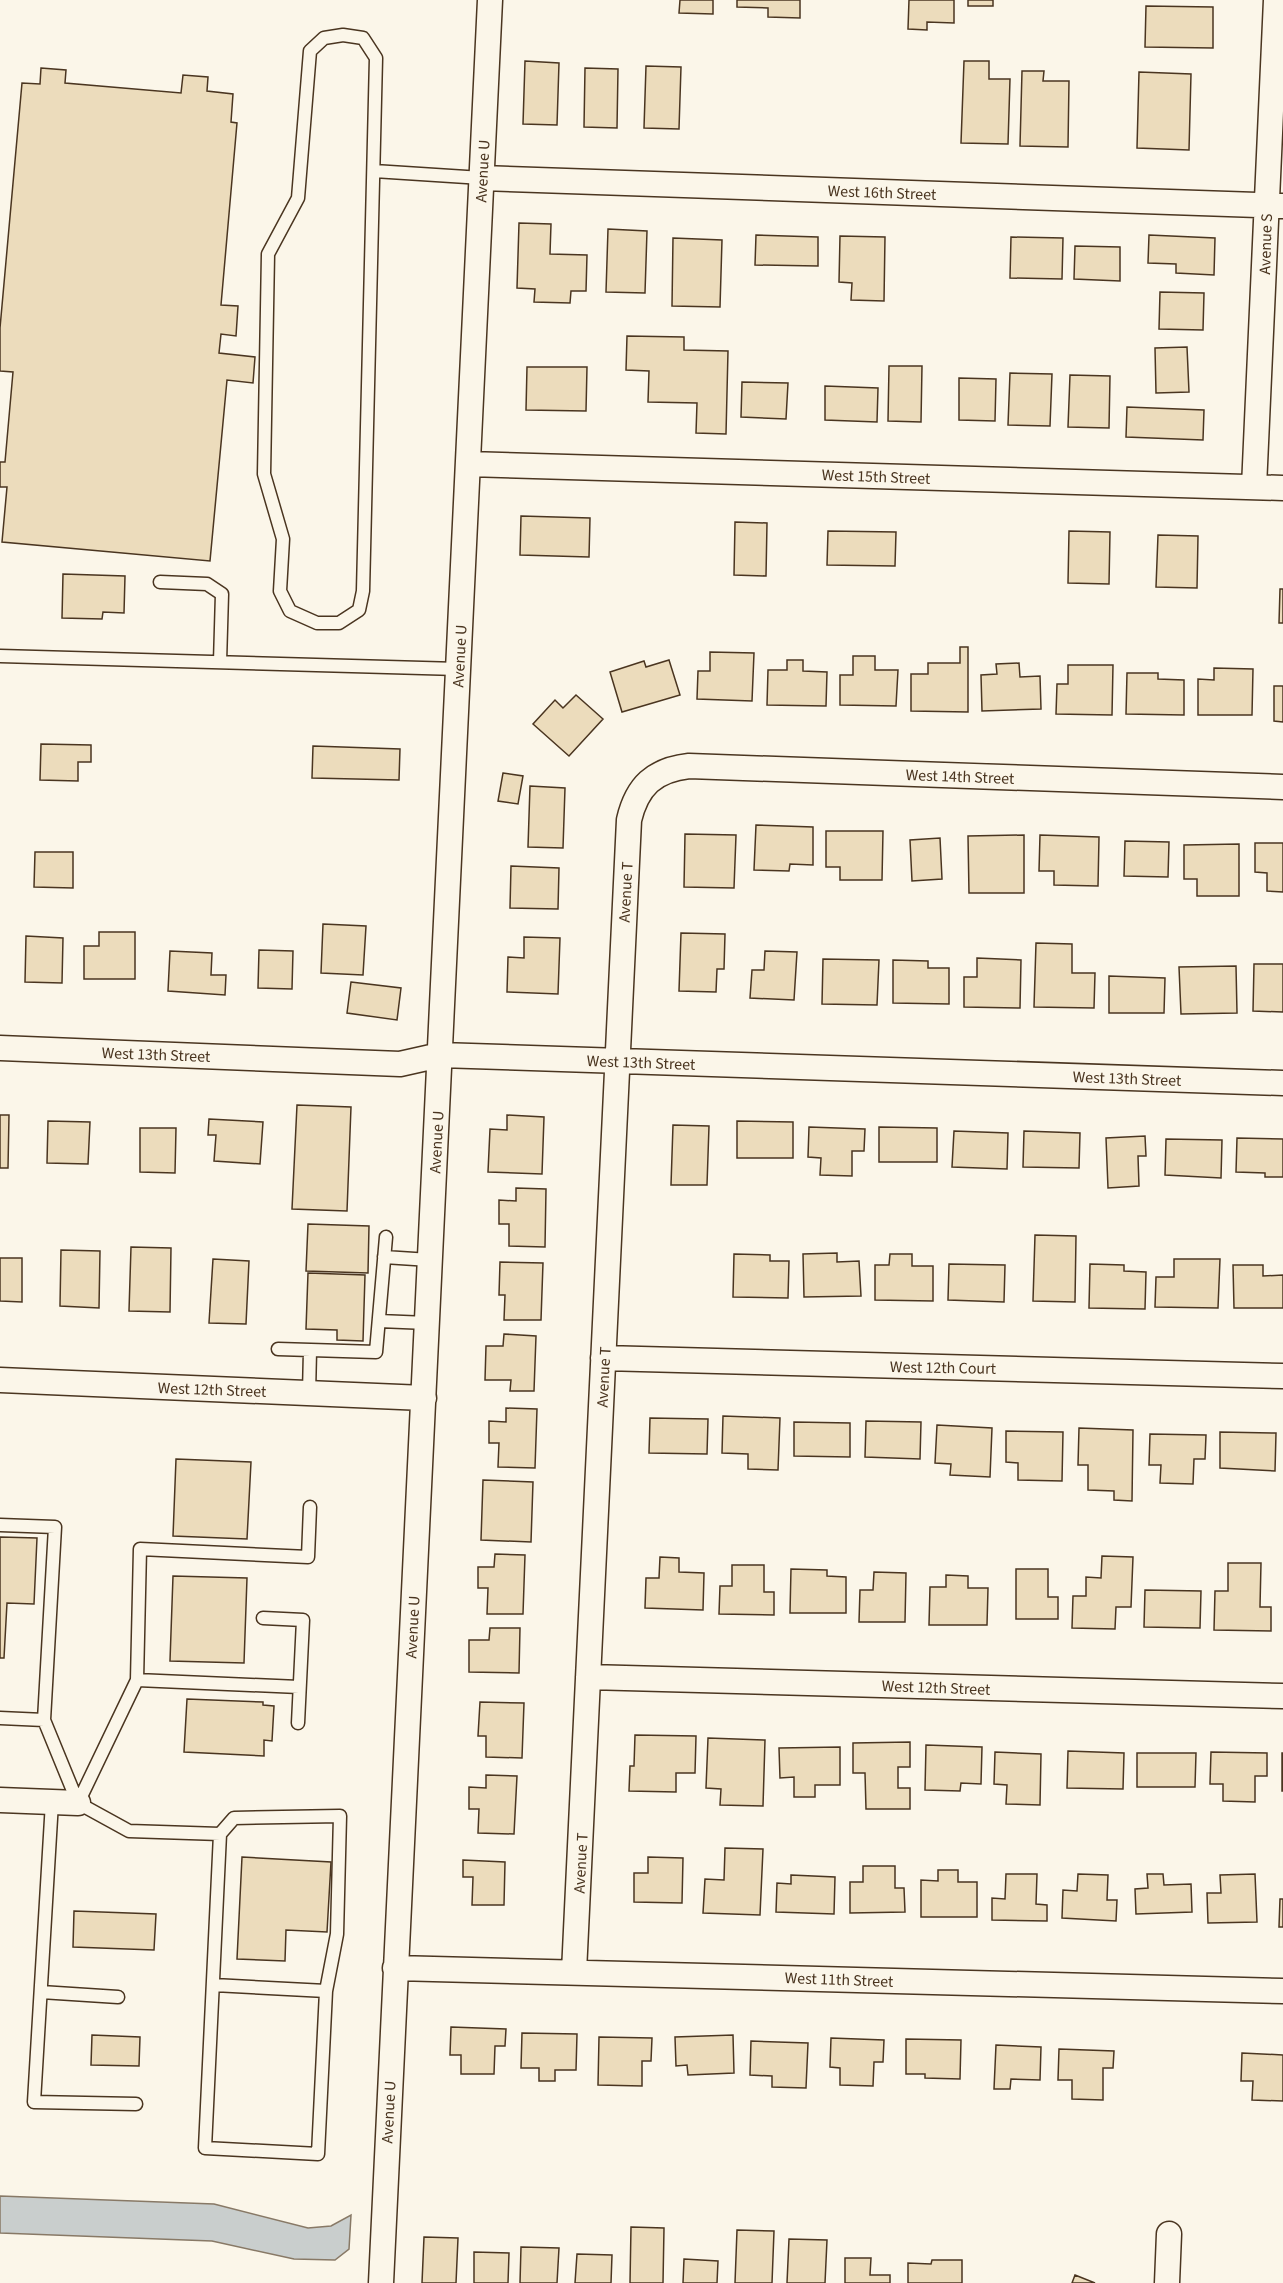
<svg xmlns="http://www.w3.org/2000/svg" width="1283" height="2283" font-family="'Source Sans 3',sans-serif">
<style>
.water{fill:#c9cecd;stroke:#887966;stroke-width:1.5}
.building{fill:#ecdcbc;stroke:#4a3520;stroke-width:1.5}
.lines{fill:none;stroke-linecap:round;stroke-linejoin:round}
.service-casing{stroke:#4a3520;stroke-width:15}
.minor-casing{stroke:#4a3520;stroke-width:27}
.service{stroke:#fbf6e9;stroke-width:12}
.minor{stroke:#fbf6e9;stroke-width:24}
.labels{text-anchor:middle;stroke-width:4.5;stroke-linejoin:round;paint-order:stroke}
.street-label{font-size:16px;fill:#4a3520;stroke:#fbf6e9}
</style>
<rect width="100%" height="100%" fill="#fbf6e9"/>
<!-- water -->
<path class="water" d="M0 2196 214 2204 308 2228 331 2226 351 2215 349 2249 335 2260 294 2259 212 2241 0 2233Z"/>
<!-- building -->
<path class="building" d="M680 0H713V14L679 13Z
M737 0H800V18L768 17V8L737 7Z
M909 0H954V23L927 22V30L908 29Z
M968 0H993V6H968Z
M1146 6 1213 7V48L1145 47Z
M525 61 559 63 557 125 523 124Z
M964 61H989V79H1010L1008 144 961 143Z
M646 66 681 67 679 129 644 128Z
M41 68 66 70 65 83 181 93 183 75 208 77 207 91 233 94 231 122 237 123 221 305 238 306 236 336 221 334 219 353 255 357 253 383 227 380 210 561 2 542 7 487H0V462H5L13 372 0 371V328L22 83 40 84Z
M585 68 618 69 617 128 584 127Z
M1022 71H1044L1043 81H1069L1068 147 1020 146Z
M1139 72 1191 74 1189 150 1137 148Z
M519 223 551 224 550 254 587 255 586 291H571L570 303 534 302 535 289 517 288Z
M608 229 647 231 645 293 606 292Z
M756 235 818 237V266L755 265Z
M1149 235 1215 238 1214 275 1176 273V264L1148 263Z
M840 236 885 237 884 301 851 300 852 283 839 282Z
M1011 237 1063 238 1062 279 1010 278Z
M673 238 722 240 720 307 672 306Z
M1075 246 1120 247V281L1074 279Z
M1160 292 1204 293 1203 330 1159 329Z
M627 336 684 337V350L728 351 726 434 696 433 697 403 648 402 649 371 626 370Z
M1187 347 1189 392 1156 393 1155 348Z
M889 366H922L921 422 888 421Z
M527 367H587L586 411 526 410Z
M1010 373 1052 374 1050 426 1008 425Z
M1070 375 1110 376 1109 428 1068 427Z
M959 378 996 379 995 421 959 420Z
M742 382 788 383 786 419 741 417Z
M825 386 878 388 877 422 825 420Z
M1127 407 1204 410 1203 440 1126 437Z
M521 516 590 518 589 557 520 555Z
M735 522 767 523 766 576 734 575Z
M828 531 896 532 895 566 827 565Z
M1069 531 1110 532 1109 584 1068 583Z
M1158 535 1198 536 1197 588 1156 587Z
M63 574 125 576 124 613 103 612 102 619 62 618Z
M1280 589H1283V623H1279Z
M960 647H968V712L911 711V674H928V663H960Z
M710 652 754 653 752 701 697 699 698 671H710Z
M853 656H875V670H898L896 706 840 705V675H853Z
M669 660 680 695 622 712 610 672 644 661 646 667Z
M787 660H803V671L827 672 826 706 767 705 768 670H787Z
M1019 663 1020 677 1040 676 1041 709 982 711 981 675 997 674 996 664Z
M1068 665H1113L1112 715 1056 714 1057 684H1068Z
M1214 668 1253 669 1252 715H1198V679L1214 680Z
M1127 673H1158V679L1184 680V715L1126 714Z
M1274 686H1283V722L1274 721Z
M576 695 603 719 569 756 533 724 555 700 563 708Z
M41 744 91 745V762H78V781L40 780Z
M313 746 400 749 399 780 312 778Z
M503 773 523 776 518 804 498 801Z
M530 786 565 788 563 848 528 847Z
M756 825 813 827V865L790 864 789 871 754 870Z
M826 831H883L882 880H840V867H826Z
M685 834 736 835 734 888 684 887Z
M1024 835V893H969L968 836Z
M1040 835 1099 837 1098 886 1054 885V871H1039Z
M940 838 942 879 912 881 910 840Z
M1125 841 1169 842 1168 877 1124 876Z
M1255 843H1283V892L1267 891V873L1255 872Z
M1239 844V896H1197V879H1184V845Z
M35 852H73V888L34 887Z
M511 866 559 868 558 909 510 908Z
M323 924 366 926 363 975 321 973Z
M99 932H135V979H84V946H99Z
M681 933 725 934 724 969H717L716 992 679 991Z
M26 936 63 938 62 983 25 982Z
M524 937 560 938 558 994 507 992 508 957 524 958Z
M1036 943 1072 944V973H1095L1094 1008 1034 1007Z
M259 950 293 951 292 989 258 988Z
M170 951 212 953 211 975H226L225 995 168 991Z
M765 951 797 952 794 1000 750 998 752 970H764Z
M977 958 1021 960 1020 1008 964 1007V977H977Z
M823 959 879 960 877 1005 822 1004Z
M893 960 928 961V968H949V1004L893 1003Z
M1254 964H1283V1012L1253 1011Z
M1236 966 1237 1013 1181 1014 1179 967Z
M1109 976 1165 978 1164 1013H1109Z
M351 982 401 988 397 1020 347 1013Z
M297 1105 351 1107 347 1211 292 1209Z
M0 1115H9L8 1168H0Z
M507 1115 544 1117 542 1174 488 1172 490 1129 507 1130Z
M209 1119 263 1122 260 1164 214 1161 216 1135H208Z
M48 1121 90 1122 88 1164 47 1163Z
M737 1121 793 1122V1158H737Z
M673 1125 709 1126 707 1185H671Z
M809 1127 865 1129 864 1151H852V1176L820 1175 821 1158 808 1157Z
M879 1127 937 1128V1162H879Z
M140 1128H176L175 1173 140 1172Z
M954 1131 1008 1133 1007 1169 952 1167Z
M1024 1131 1080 1133 1079 1168 1023 1167Z
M1145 1136 1146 1156H1138L1139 1186 1108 1188 1106 1138Z
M1237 1138 1283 1139V1177H1265V1173L1236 1172Z
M1166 1139 1222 1140 1221 1178 1165 1175Z
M516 1188 546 1189 545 1247 509 1246V1224H499V1200L516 1201Z
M308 1224 369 1226 368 1273 306 1271Z
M1035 1235 1076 1236 1075 1302 1033 1301Z
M131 1247 171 1248 170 1312 129 1311Z
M61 1250 100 1251 99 1308 60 1306Z
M837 1253V1262L859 1261 861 1296 804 1297 803 1254Z
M734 1254 770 1255V1261H789L788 1298 733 1297Z
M890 1254H912V1266H933V1301L875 1300V1265H889Z
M0 1258H22V1302L0 1301Z
M213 1259 249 1261 246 1324 209 1323Z
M1174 1259H1220L1218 1308 1155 1307 1156 1277H1174Z
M500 1262 543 1263 541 1320H504L505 1295H499Z
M949 1264 1005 1265 1004 1302 948 1300Z
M1090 1264 1124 1265V1271L1146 1272 1145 1309 1089 1308Z
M1233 1265H1263V1276L1283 1275V1308H1234Z
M308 1273 365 1275 363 1341 337 1340V1330L306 1329Z
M504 1334 536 1336 534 1391H510L511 1380H485L486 1346H503Z
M506 1408 537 1409 535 1468 498 1467 499 1443H489V1421L506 1422Z
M723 1416 780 1418 778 1470 748 1469V1454L722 1453Z
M650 1418 708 1419 707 1454 649 1453Z
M866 1421 921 1422 920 1459 865 1457Z
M794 1422 850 1423V1457L794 1456Z
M937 1425 992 1428 990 1477 950 1475 951 1464 935 1463Z
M1079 1428 1133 1430 1132 1501 1114 1500V1491L1088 1490V1465H1078Z
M1006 1431 1063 1432 1062 1481 1018 1480V1463L1006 1462Z
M1220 1432 1276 1433 1275 1471 1220 1468Z
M1150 1434 1206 1435 1205 1459H1194L1193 1484 1160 1483 1161 1465H1149Z
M176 1459 251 1462 247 1539 173 1536Z
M483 1480 533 1482 531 1542 481 1540Z
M0 1537 37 1538 34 1604 7 1603 4 1658H0Z
M495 1554 525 1555 523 1614H487L488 1588H478V1567H494Z
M1102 1556 1133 1557 1131 1607H1116L1115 1629 1072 1628 1073 1596H1086V1577L1101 1578Z
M660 1557 679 1558V1572L704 1573 703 1610 645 1608 646 1578H659Z
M1228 1563H1261L1260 1607H1271V1631L1214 1630 1215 1591H1228Z
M732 1565H764V1592H774V1615L719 1614 720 1586H732Z
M791 1569 827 1570V1576L846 1577V1613H790Z
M1016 1569H1048V1597H1058V1619H1016Z
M874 1572 906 1573 905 1622H859L860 1590H873Z
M946 1575 968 1576V1588H988L987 1625H929L930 1587H946Z
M173 1576 247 1578 244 1663 170 1661Z
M1145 1590 1201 1591 1200 1628 1144 1627Z
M490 1628H520L519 1673 469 1672V1640H489Z
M187 1699 263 1702V1705L274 1706 272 1741 264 1740V1756L184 1752Z
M480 1702 524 1703 522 1758 486 1757V1736H478Z
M635 1735 696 1736 695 1773H676V1792L629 1791 630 1766H634Z
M708 1738 765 1740 763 1806 720 1805 721 1789 706 1788Z
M910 1742V1767H898V1788H910V1809H866L865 1773H853V1743Z
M926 1745 982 1747 981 1784 961 1783 960 1791 925 1790Z
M840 1747V1785H815V1797H794V1777L780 1778 779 1748Z
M1068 1751 1124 1753 1123 1789 1067 1788Z
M995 1752 1041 1754 1040 1805 1006 1804 1007 1785 994 1784Z
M1211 1752 1267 1753V1776H1255V1802L1223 1801V1784H1210Z
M1137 1753H1196L1195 1787H1137Z
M1282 1753H1283V1791H1282Z
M486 1775 517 1776 514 1834 478 1833 479 1809H469V1787L486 1788Z
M725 1848 763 1849 760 1915 703 1913 705 1879 724 1880Z
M242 1857 331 1862 327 1932 286 1930 285 1961 237 1959Z
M648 1857 683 1858 682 1903 634 1902V1873H648Z
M463 1860 505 1862 504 1905H472L473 1877H463Z
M863 1866H895V1888H904L905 1912 850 1913V1882H863Z
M938 1870H958V1882H977V1917H921V1880L938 1881Z
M1006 1874H1037L1036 1904 1047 1905V1921L992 1920V1898L1005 1899Z
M1078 1874 1108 1875 1107 1900H1117L1116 1921 1062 1918 1063 1890 1077 1891Z
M1147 1874H1163L1164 1885 1191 1884 1192 1912 1136 1914 1135 1889 1148 1888Z
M1255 1874 1257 1922 1208 1923 1207 1893H1221L1220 1875Z
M791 1875 835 1877 834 1914 776 1912 777 1883 791 1884Z
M1280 1899H1283V1927H1279Z
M74 1911 156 1914 154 1950 73 1947Z
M451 2027 506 2029 505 2046H495L494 2074H461V2055H450Z
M522 2033 577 2034 576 2070H555V2081H539V2068H521Z
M92 2035 140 2037 139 2066 91 2065Z
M733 2035 734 2073 688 2075 687 2065 676 2066 675 2037Z
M599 2037 652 2038 651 2061H642V2086L598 2085Z
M831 2038 884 2040 883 2062H874L873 2086 840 2085V2068L830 2067Z
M906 2039 961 2040 960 2079 925 2078V2074H906Z
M751 2041 808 2043 806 2088 772 2087V2076L750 2075Z
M996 2045 1041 2047 1040 2080 1011 2079 1010 2089H994Z
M1059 2049 1114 2051 1113 2068H1103V2100L1072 2099V2080H1058Z
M1242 2053 1283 2055V2101L1252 2100 1253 2081H1241Z
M631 2227 664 2228 663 2283H630Z
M737 2230 774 2231 772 2283H735Z
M424 2237 458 2238 456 2283H422Z
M789 2239 827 2240 825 2283H787Z
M521 2247 559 2248 557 2283H520Z
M474 2252 509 2253 508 2283H474Z
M577 2254 612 2255 611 2283H575Z
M845 2258H871L870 2275H890V2283H845Z
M684 2259 718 2261 717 2283H683Z
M932 2260H962V2283H908V2263L931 2264Z
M1075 2275 1095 2283H1072Z"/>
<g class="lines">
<defs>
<path id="service" d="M343 35 363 38 376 58 363 591 359 610 339 623H317L290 611 280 591 283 539 264 474 268 254 298 198 310 51 324 38Z
M374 171 482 178
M160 582 207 584 222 594 220 662
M0 656 458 669
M384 1257 430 1260
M379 1321 427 1323
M278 1349 376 1352 386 1237
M309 1393 310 1351
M0 1525 55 1527 44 1720
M263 1618 303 1620 298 1723
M137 1680 140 1549 308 1557 310 1507
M0 1718 44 1720 78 1803 129 1831 220 1834 205 2148 318 2154 326 1991 337 1934 340 1816 234 1818 220 1834
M52 1802 34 2102 136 2104
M78 1803 137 1680 299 1687
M214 1985 326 1991
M41 1992 118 1997"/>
<path id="minor" d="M482 178 1283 206
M468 464 1283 488
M1254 487 1276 0
M0 1048 400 1064 440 1055 1283 1083
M603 1358 1283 1376
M0 1380 424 1398
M588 1677 1283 1696
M0 1800 78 1803
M395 1968 1283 1991
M574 1972 629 820C637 786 654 770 689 766L1283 787
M381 2283 490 0
M1167 2283 1169 2234"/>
</defs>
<!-- service casing -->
<use href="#service" class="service-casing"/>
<!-- minor casing -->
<use href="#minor" class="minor-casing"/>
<!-- service -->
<use href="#service" class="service"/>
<!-- minor -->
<use href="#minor" class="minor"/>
</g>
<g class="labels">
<!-- street labels -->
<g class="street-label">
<text transform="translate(482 171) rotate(-87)" y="6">Avenue U</text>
<text transform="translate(882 192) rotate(2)" y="6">West 16th Street</text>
<text transform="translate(1265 244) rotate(-88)" y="6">Avenue S</text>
<text transform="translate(876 476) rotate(2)" y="6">West 15th Street</text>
<text transform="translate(459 656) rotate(-87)" y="6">Avenue U</text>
<text transform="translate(960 776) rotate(2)" y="6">West 14th Street</text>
<text transform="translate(625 892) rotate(-87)" y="6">Avenue T</text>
<text transform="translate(156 1054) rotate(2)" y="6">West 13th Street</text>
<text transform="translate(641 1062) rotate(2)" y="6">West 13th Street</text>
<text transform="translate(1127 1078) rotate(2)" y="6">West 13th Street</text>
<text transform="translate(436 1142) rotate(-87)" y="6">Avenue U</text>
<text transform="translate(943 1367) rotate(1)" y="6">West 12th Court</text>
<text transform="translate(603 1377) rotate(-87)" y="6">Avenue T</text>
<text transform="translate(212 1389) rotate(2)" y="6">West 12th Street</text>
<text transform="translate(412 1627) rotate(-87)" y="6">Avenue U</text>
<text transform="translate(936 1687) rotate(2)" y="6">West 12th Street</text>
<text transform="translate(580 1863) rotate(-87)" y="6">Avenue T</text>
<text transform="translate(839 1979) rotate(2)" y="6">West 11th Street</text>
<text transform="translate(388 2112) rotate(-87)" y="6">Avenue U</text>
</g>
</g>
</svg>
